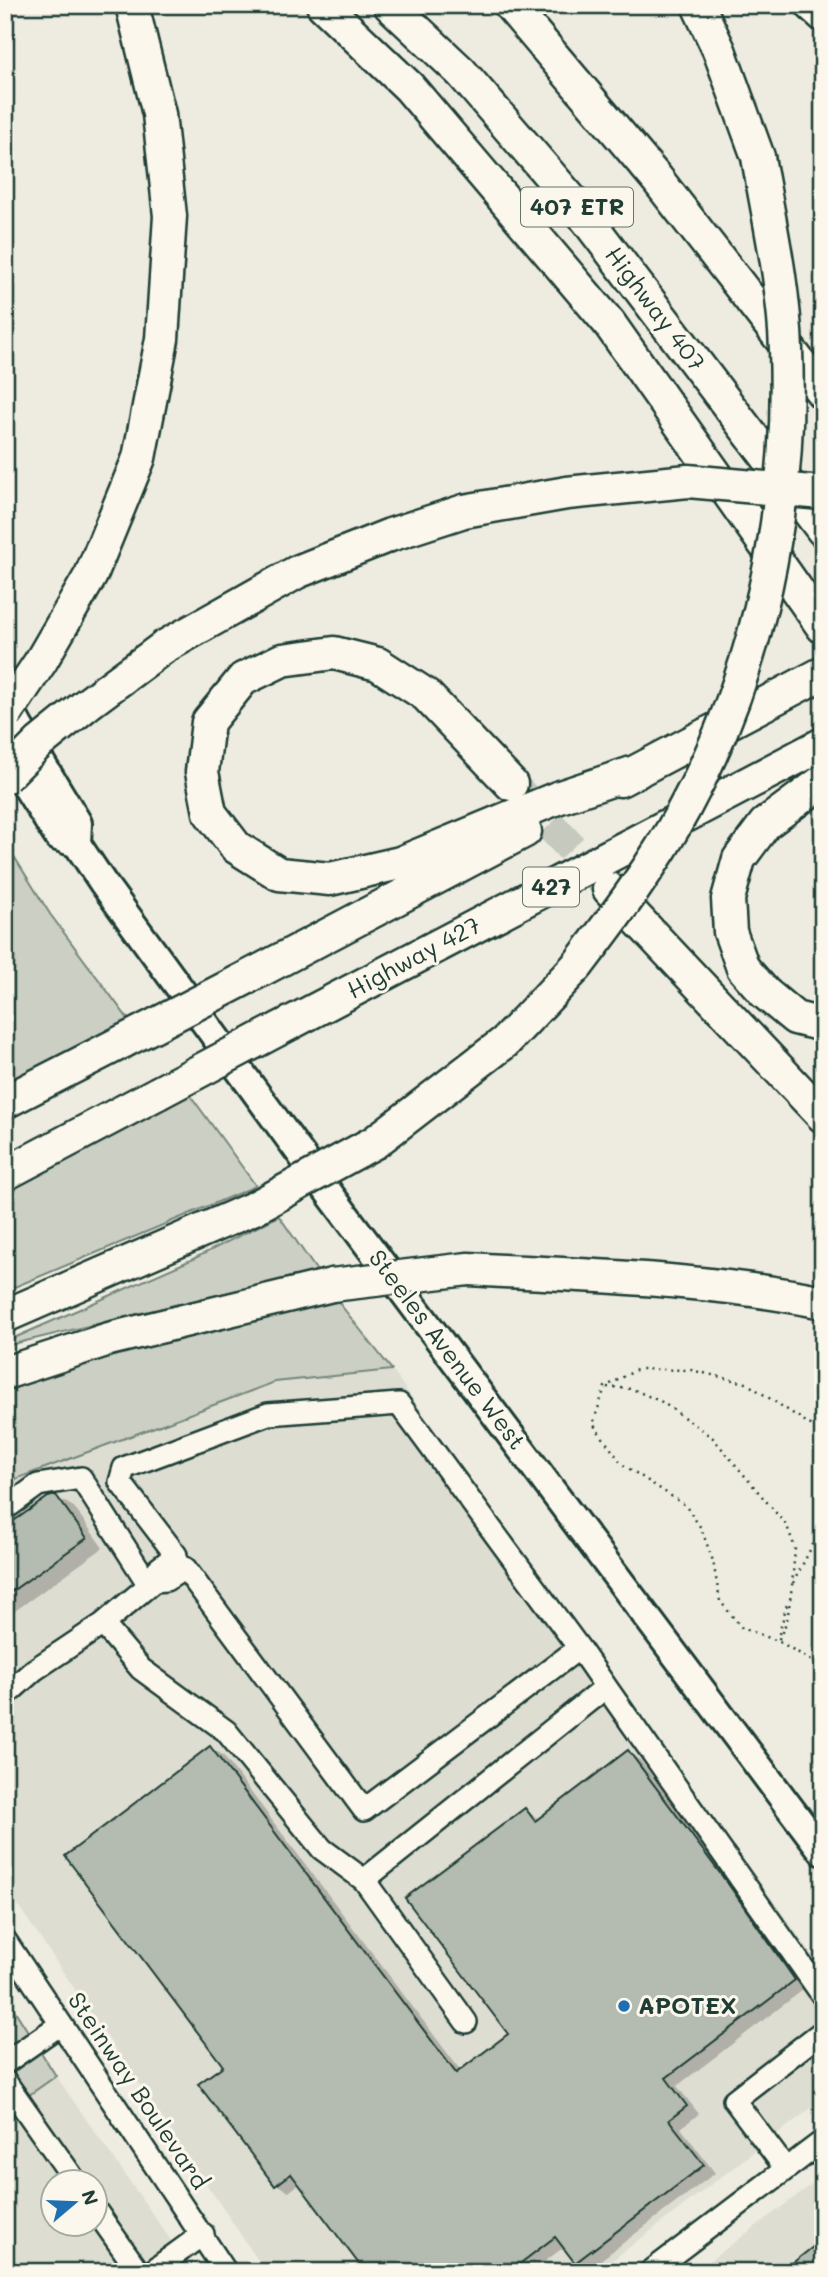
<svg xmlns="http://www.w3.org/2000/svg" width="828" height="2277" font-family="Mali,sans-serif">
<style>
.built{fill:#ddddd2;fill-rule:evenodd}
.green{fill:#cbcfc4;stroke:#75867c;stroke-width:2}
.shadow{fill:#0003}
.building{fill:#b4bbb0;stroke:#1f3d34;stroke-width:2}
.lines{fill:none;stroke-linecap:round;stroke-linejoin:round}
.highway-tunnel{stroke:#c5c9be;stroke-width:32;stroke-dasharray:32 16;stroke-linecap:butt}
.minor-casing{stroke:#1f3d34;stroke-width:26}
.major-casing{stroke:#1f3d34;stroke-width:32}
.highway-casing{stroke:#1f3d34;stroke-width:37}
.path{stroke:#1f3d34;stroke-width:2.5;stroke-dasharray:2 5;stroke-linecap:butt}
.minor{stroke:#fbf7ec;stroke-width:21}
.major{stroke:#fbf7ec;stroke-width:26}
.highway{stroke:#fbf7ec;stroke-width:32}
.highway-bridge-casing{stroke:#1f3d34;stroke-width:37;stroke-linecap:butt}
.highway-bridge{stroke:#fbf7ec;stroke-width:32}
.poi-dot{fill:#1f6fb2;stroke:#fbf7ec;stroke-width:2.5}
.labels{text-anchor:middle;stroke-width:6;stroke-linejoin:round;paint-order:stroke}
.shield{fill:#fbf7ec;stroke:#61756b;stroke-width:2}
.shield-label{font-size:23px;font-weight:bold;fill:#1f3d34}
.street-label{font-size:24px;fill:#1f3d34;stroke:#fbf7ec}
.poi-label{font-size:24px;font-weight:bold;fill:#1f3d34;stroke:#fbf7ec;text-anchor:start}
</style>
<rect width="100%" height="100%" fill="#eeece1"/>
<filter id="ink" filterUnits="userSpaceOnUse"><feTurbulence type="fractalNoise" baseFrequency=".0143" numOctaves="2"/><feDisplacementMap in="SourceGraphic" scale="14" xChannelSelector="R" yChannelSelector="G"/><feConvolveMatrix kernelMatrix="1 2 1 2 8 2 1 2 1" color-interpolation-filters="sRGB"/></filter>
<g filter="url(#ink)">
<!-- built -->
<path class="built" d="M392 1370 823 1970V2099L597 2272H266L5 1886V1483L275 1382Z
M56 2076 193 2272H5V2112ZM52 2182H94V2224H52Z
M823 2176V2272H695Z"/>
<!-- green -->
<path class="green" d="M5 842 50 914 131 1023 5 1088Z
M188 1092 256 1186 5 1291V1187Z
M279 1216 317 1271 5 1346V1342L193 1259Z
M336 1299 392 1370 275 1382 5 1483V1388L118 1349Z
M5 1995 56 2076 5 2112Z"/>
<!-- shadow -->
<path class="shadow" d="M56 1497 74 1507 103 1548 5 1618V1529Z
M211 1748 223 1755 461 2071 510 2034 525 1810 539 1819 628 1753 640 1760 744 1897 807 1987 677 2086 699 2114 681 2128 715 2173 589 2269 576 2261 564 2247 531 2272H367L300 2183 289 2192 276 2184Z"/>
<!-- building -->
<path class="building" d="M56 1495 87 1538 5 1596V1527L48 1497Z
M210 1746 456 2073 508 2034 405 1898 525 1808 535 1821 628 1750 731 1888 795 1980 666 2078 687 2106 669 2120 704 2165 575 2263 555 2237 509 2272H365L291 2174 275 2186 198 2084 223 2066 65 1856Z
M823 2239V2272H781Z"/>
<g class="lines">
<!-- highway-tunnel -->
<path class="highway-tunnel" d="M517 790 606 885"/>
<defs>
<path id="minor" d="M5 1509 38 1485 81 1478 149 1585
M103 1624 154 1581 166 1580 185 1568 364 1810 579 1648 399 1404 268 1414 124 1468 120 1482 176 1555 158 1569 154 1581
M579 1648 606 1687
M5 1696 34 1670 103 1624 141 1669 226 1731 322 1849 364 1880
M5 1940 226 2272
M466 2022 364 1880 606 1687 823 1996
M5 2063 61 2024
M5 2081 76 2182
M786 2169 734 2100 823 2031
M94 2208 139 2272
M151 2272 203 2234
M650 2272 823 2141"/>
<path id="major" d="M5 699 19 726 78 823 77 844 103 883 332 1197 823 1852
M5 753 58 837 77 844"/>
<path id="highway" d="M323 5 409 87 609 323 823 627
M390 5 461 72 579 209 823 530
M510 5 657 179 823 393
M698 5 719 50 758 157
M812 5 823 15
M41 661 91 575 139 458 162 339 170 216 159 114 132 5
M86 705 164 647 297 572 390 535 464 511
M620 780 823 673
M823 781 765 824 739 859 728 899 730 932 743 968 765 993 795 1018 823 1025
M511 784 426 695 378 664 334 653 282 660 243 679 208 722 202 772 210 813 236 847 279 874 330 879 400 863 557 798 638 771
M609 889 823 1116
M248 977 525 831
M279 1029 823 744
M5 1102 124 1041
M375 1142 505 1042 577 966
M5 1174 158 1093
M468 1269C586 1276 706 1278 823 1302
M5 1316 254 1208
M5 1373 109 1339 332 1285"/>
</defs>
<!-- minor casing -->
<use href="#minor" class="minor-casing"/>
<!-- major casing -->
<use href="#major" class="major-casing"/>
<!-- highway casing -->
<use href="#highway" class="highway-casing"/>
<!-- path -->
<path class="path" d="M607 1387 632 1389 662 1402 713 1438 787 1526 795 1548 792 1586 787 1621 778 1641
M823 1433 746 1383 691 1370 638 1369 605 1387 593 1424 622 1464 685 1505 701 1528 713 1561 720 1601 742 1628 778 1641 809 1659 823 1672
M793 1583 823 1525
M779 1634 788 1600"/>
<!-- minor -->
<use href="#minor" class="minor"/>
<!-- major -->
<use href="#major" class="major"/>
<!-- highway -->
<use href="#highway" class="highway"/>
<defs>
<path id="highway-bridge" d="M464 511 567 493 688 481 823 493
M5 715 41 661
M5 777 39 743 86 705
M577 966C616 915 654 865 684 809 760 669 792 508 786 350 784 285 769 220 758 157
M124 1041 248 977
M158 1093 279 1029
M254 1208 375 1142
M332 1285 468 1269"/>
</defs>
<!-- highway-bridge casing -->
<use href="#highway-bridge" class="highway-bridge-casing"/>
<!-- highway-bridge -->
<use href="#highway-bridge" class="highway-bridge"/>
</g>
</g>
<!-- markers -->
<circle class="poi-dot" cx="624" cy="2006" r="7"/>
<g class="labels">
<!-- shield labels -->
<g class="shield">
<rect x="521" y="187.5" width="112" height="39" rx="5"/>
<rect x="523" y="867.5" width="56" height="39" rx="5"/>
</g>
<g class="shield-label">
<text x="577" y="215">407 ETR</text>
<text x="551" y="895">427</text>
</g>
<!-- street labels -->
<g class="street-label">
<text transform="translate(655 309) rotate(53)" y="8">Highway 407</text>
<text transform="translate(414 958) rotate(-28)" y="8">Highway 427</text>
<text transform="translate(447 1350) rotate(53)" y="8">Steeles Avenue West</text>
<text transform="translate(138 2091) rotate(56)" y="8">Steinway Boulevard</text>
</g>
<!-- poi labels -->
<g class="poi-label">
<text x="638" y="2014">APOTEX</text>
</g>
</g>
<!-- margin -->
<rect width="828" height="2277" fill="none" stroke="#fbf7ec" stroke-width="28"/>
<rect x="14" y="14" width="800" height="2249" fill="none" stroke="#1f3d34" stroke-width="2.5" filter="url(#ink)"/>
<!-- north arrow -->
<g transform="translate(74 2203) rotate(71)"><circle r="33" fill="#fbf7ec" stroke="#a3ada2" stroke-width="2"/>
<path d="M0-5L12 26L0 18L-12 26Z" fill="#1f6fb2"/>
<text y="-10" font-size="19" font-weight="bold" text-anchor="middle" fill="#1f3d34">N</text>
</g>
</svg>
